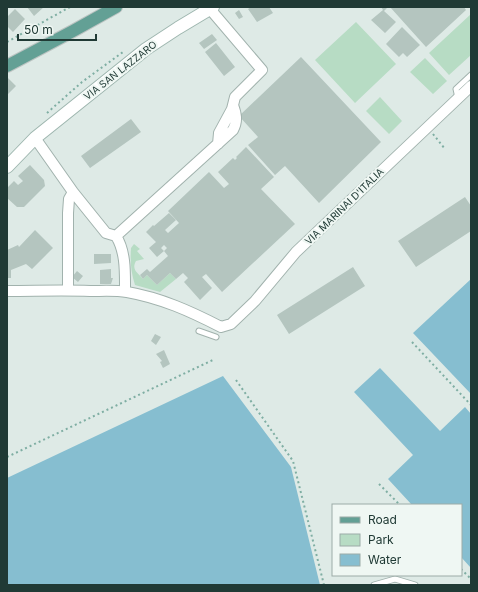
<svg xmlns="http://www.w3.org/2000/svg" width="478" height="592" font-family="Inter,sans-serif">
<style>
.green{fill:#b7dcc4}
.water{fill:#86bed0}
.building{fill:#b4c5bf}
.lines{fill:none;stroke-linecap:round;stroke-linejoin:round}
.lane-casing{stroke:#a1b2ad;stroke-width:7}
.street-casing{stroke:#a1b2ad;stroke-width:12}
.secondary-casing{stroke:#9eb6af;stroke-width:14}
.primary-casing{stroke:#bcc4c2;stroke-width:14}
.path{stroke:#7faea3;stroke-width:2;stroke-dasharray:2 3;stroke-linecap:butt}
.lane{stroke:#fff;stroke-width:5}
.street{stroke:#fff;stroke-width:10}
.secondary{stroke:#fff;stroke-width:12}
.primary{stroke:#63a095;stroke-width:12}
.labels{text-anchor:middle;stroke-width:4;stroke-linejoin:round;paint-order:stroke}
.street-label{font-size:10px;fill:#203a35;stroke:#eff7f3}
</style>
<rect width="100%" height="100%" fill="#deeae6"/>
<!-- green -->
<path class="green" d="M471 14V55L449 75 429 53Z
M356 22 396 64 355 103 315 60Z
M425 58 447 81 433 94 410 72Z
M380 97 402 121 389 134 366 111Z
M134 244 140 249 137 251 144 259 136 261C131 270 138 273 143 279L147 275 157 285 170 273 176 279 160 292 135 285C131 273 130 261 131 248Z"/>
<!-- water -->
<path class="water" d="M471 279V394L413 333Z
M380 368 440 431 465 407 471 414V568L461 557V505H412L388 479 413 455 354 392Z
M223 376 291 467 320 585H7V478Z"/>
<!-- building -->
<path class="building" d="M27 7H44L34 16Z
M251 7H269L273 13 257 22 248 9Z
M381 7H386L387 8 384 11 396 22 385 33 371 20 383 10Z
M390 7H464L466 10 426 47Z
M15 9 25 19 13 32 7 26V17Z
M239 10 243 17 239 19 235 13Z
M402 27 420 45 407 57 403 53 399 57 386 44Z
M212 34 217 40 204 49 199 43Z
M216 43 235 67 224 76 205 52Z
M301 57 381 142 319 203 285 166 275 175 248 145 258 137 239 116Z
M7 77 16 86 7 95Z
M131 119 141 132 90 168 81 156Z
M246 147 274 177 261 189 295 224 222 292 206 274 202 277 212 288 200 300 184 282 188 278 183 273 176 279 170 273 157 285 147 275 143 279 140 275 147 269 150 272 168 256 164 251 167 248 164 245 161 248 164 251 157 257 149 248 156 242 146 232 153 225 154 226 169 213 176 220 165 230 168 233 179 223 168 211 209 172 224 188 229 184 218 172 233 158 235 160 237 158 236 157Z
M30 165 44 180 45 186 24 207H17L7 198V188L14 181 18 185 23 181 18 176Z
M465 197 471 206V231L416 267 398 241Z
M35 230 53 248 32 269 26 264 11 270V278H7V250L18 245 19 247Z
M94 254H111V263L94 264Z
M353 267 365 286 289 334 277 315Z
M111 269V278H113L111 284H100V270Z
M77 271 83 276 78 282 72 277Z
M155 334 161 337 156 345 151 341Z
M164 350 170 364 163 368 160 362 162 361 156 354Z"/>
<g class="lines">
<defs>
<path id="lane" d="M458 98 456 89 471 75
M199 331 216 337
M374 585 395 579 415 585"/>
<path id="street" d="M210 9 262 70 235 97 232 109 219 133 218 144
M35 138 73 192 106 233 116 236C126 252 125 273 125 292
M116 236 233 130C238 121 236 113 233 105
M68 290V213L69 199 73 192
M7 291C35 291 62 290 90 291 102 291 115 290 127 292 161 298 190 311 221 327L231 324 255 301 296 252 471 86"/>
<path id="secondary" d="M7 167 35 138 146 49 178 28 213 7"/>
<path id="primary" d="M7 66 73 31 116 7"/>
</defs>
<!-- lane casing -->
<use href="#lane" class="lane-casing"/>
<!-- street casing -->
<use href="#street" class="street-casing"/>
<!-- secondary casing -->
<use href="#secondary" class="secondary-casing"/>
<!-- primary casing -->
<use href="#primary" class="primary-casing"/>
<!-- path -->
<path class="path" d="M7 42 70 7
M47 113 82 82 123 52
M433 134 445 149
M412 342 471 405
M236 380 293 461 324 585
M7 457 215 359
M379 484 400 505
M461 569 471 579"/>
<!-- lane -->
<use href="#lane" class="lane"/>
<!-- street -->
<use href="#street" class="street"/>
<!-- secondary -->
<use href="#secondary" class="secondary"/>
<!-- primary -->
<use href="#primary" class="primary"/>
</g>
<g class="labels">
<!-- street labels -->
<g class="street-label">
<text transform="translate(120 70) rotate(-38)" y="4">VIA SAN LAZZARO</text>
<text transform="translate(344 206) rotate(-44)" y="4">VIA MARINAI D'ITALIA</text>
</g>
</g>
<!-- border -->
<rect width="478" height="592" fill="none" stroke="#203a35" stroke-width="16"/>
<!-- legend -->
<rect x="332" y="504" width="130" height="72" fill="#eff7f3" stroke="#9caba7"/>
<rect x="340" y="517" width="20" height="6" fill="#63a095" stroke="#9caba7"/>
<text x="368" y="524" font-size="12" fill="#203a35">Road</text>
<rect x="340" y="534" width="20" height="12" fill="#b7dcc4" stroke="#9caba7"/>
<text x="368" y="544" font-size="12" fill="#203a35">Park</text>
<rect x="340" y="554" width="20" height="12" fill="#86bed0" stroke="#9caba7"/>
<text x="368" y="564" font-size="12" fill="#203a35">Water</text>
<!-- scale -->
<path d="M18 34v6h78v-6" fill="none" stroke="#203a35" stroke-width="2"/>
<text x="24" y="34" font-size="12" fill="#203a35" stroke="#eff7f3" stroke-width="3" paint-order="stroke">50 m</text>
</svg>
